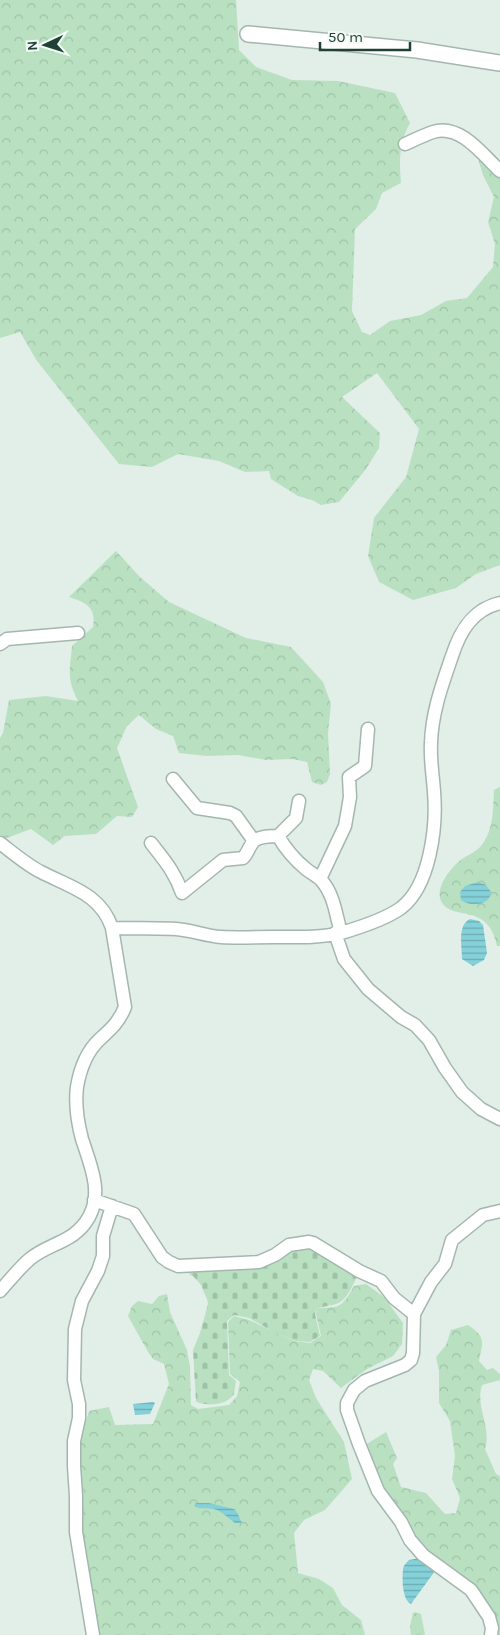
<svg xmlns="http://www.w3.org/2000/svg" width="500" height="1635" font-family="Karla,sans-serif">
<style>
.forest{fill:url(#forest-crowns)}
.cemetery{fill:url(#cemetery-stones)}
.water{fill:url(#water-rules)}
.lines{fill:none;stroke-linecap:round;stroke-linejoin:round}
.minor-casing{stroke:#a4b7af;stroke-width:15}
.tertiary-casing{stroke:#a4b7af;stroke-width:18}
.minor{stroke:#fff;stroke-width:12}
.tertiary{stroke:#fff;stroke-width:15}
</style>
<defs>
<pattern id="forest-crowns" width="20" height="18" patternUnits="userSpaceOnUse" patternTransform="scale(1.25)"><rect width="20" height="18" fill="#b9e1c1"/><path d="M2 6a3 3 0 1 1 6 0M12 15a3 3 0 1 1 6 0" fill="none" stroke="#9fc2a6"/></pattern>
<pattern id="cemetery-stones" width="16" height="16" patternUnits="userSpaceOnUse" patternTransform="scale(1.25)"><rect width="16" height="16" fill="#b9e1c1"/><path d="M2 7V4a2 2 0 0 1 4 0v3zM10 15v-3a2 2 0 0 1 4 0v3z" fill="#9fc2a6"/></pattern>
<pattern id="water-rules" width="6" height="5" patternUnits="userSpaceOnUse" patternTransform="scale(1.25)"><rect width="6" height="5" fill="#84d1d9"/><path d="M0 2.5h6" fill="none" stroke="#6cabb1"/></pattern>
</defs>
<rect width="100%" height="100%" fill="#e2eee8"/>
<!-- forest -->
<path class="forest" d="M0 0H236L239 50 256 67 292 80 338 81 395 93 410 123C399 142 399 162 401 183L382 193 376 209 355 229 352 311 362 332 370 335 390 321 421 315 446 301 467 298 493 267 495 244 488 222 494 197 483 175 477 156 500 179V565L476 574 456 588 413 600 379 582 368 556 374 518 406 477 419 429 377 373 342 397 380 433 379 448 366 469 339 502 321 505 312 500 298 496 271 479 269 471 245 472 219 461 178 454 152 467 119 464 37 361 20 332 0 338Z
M116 551 140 577 169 602 246 638 291 647 323 682 331 704 328 733 330 774 327 782 321 785 312 782 307 762 292 759 266 760 238 755 207 756 179 753 173 736 156 729 139 715 127 726 117 748 138 807 132 817 117 816 96 834 65 836 53 845 31 829 4 839 0 835V738L3 733 9 700 46 696 78 701C66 677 70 671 72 646L93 627C96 607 87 603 69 597Z
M500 787V946H497C488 899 447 924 440 898 437 885 452 866 462 859 468 855 477 851 481 846 494 830 493 809 494 790Z
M366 1284 384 1297 403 1323 402 1344 393 1356 367 1369 341 1388 323 1371 313 1369 309 1380 316 1398 344 1442 352 1479 325 1510 304 1520 294 1533 298 1573 319 1579 333 1588 342 1605 361 1620 365 1635H96L80 1538 81 1479 79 1444 89 1411 109 1407 115 1425 153 1424 169 1384 164 1364 153 1359 148 1352 128 1316 132 1306 138 1301 152 1304 159 1296 167 1294 170 1312 187 1350 190 1367 191 1405 198 1409 229 1405 237 1396 240 1382 230 1374 228 1322 234 1316 249 1320 294 1341 310 1343 321 1336 316 1314 317 1309C323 1307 328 1308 334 1307 344 1306 349 1294 354 1286Z
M468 1325C486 1337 483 1341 479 1361L487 1370 493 1368 500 1374V1380L482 1385C475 1407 492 1428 485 1449L496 1474 500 1476V1635H496V1624L417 1539 402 1511 382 1487 365 1445 386 1432 397 1458 393 1464 401 1487 426 1493 445 1514 456 1513 460 1498 452 1479 455 1456 450 1421 439 1403V1371L436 1357 446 1345 451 1330Z
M413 1612 421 1614 425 1635H411L410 1626Z"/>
<!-- cemetery -->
<path class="cemetery" d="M311 1247 358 1275C353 1284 347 1301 336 1304 329 1306 323 1306 317 1309L315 1314 320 1336 310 1342 295 1341 274 1332 249 1318 234 1315 227 1321 229 1375 236 1381 234 1394C226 1406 209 1406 196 1402L193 1350 200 1333 208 1304 207 1299 201 1285 193 1276 190 1275 188 1270 222 1267 296 1248Z"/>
<!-- water -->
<path class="water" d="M478 882 486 885 491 892C490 906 470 907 461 900L460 892 465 886Z
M470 919 479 921 483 925 487 953 484 960 473 966 462 959C462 946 457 925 470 919Z
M153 1402 155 1403 150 1414 135 1415 133 1404Z
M196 1503H209L234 1509 237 1512 242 1523H235C228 1518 223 1512 214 1509 207 1507 200 1510 194 1506Z
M420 1558 435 1571 411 1604C402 1600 402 1579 403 1570 403 1566 406 1563 409 1560Z"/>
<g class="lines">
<defs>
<path id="minor" d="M405 144C414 140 424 135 433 132 460 123 483 155 500 171
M0 644 7 639 78 633
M173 779 197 808 230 813 236 816 254 841
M278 836 296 818 299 801
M0 843C13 853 27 865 41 872 70 887 101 894 112 928
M151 843C164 860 175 872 182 893L223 860 243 858C248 853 249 846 254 841 260 836 271 836 278 836 285 848 295 860 306 869 311 873 317 876 322 881 334 895 336 915 341 933
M320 879 345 826 350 797 349 777 365 766 368 729
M335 933 344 959 368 989 401 1017 415 1025 429 1040 445 1068 462 1092 481 1109 500 1119
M94 1200 134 1214 162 1257 169 1262 178 1266 259 1262 275 1255 289 1245 309 1242 313 1243 359 1271 381 1281 394 1298 414 1314
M0 1291C10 1280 20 1267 31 1258 52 1242 75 1242 89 1217 103 1192 90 1164 82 1139 78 1124 75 1103 77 1087 80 1069 87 1051 100 1039 111 1029 119 1022 125 1007L112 928C133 928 155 928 176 929 191 930 206 936 221 937 238 938 256 937 273 937 296 937 319 938 341 933 358 928 387 918 401 908 430 886 437 827 434 792 433 776 430 760 431 743 432 712 442 685 452 656 460 631 473 609 500 603
M93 1635 76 1532V1496L74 1466V1441L79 1418V1404L74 1380 75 1329 82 1301 98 1271 103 1256V1236L112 1206
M491 1635 492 1628 489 1617 471 1590 423 1555 410 1540 401 1522 378 1491 359 1444 347 1410V1403L354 1390 365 1381 405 1365 411 1360 413 1353 414 1314 431 1282 445 1264 452 1240 483 1215 500 1211"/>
<path id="tertiary" d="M248 34 417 50 500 63"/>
</defs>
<!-- minor casing -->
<use href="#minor" class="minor-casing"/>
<!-- tertiary casing -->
<use href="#tertiary" class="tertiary-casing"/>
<!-- minor -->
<use href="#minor" class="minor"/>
<!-- tertiary -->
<use href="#tertiary" class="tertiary"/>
</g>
<!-- north arrow -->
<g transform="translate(45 45) rotate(266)" stroke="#f3faf6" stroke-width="4" paint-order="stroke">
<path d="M0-4L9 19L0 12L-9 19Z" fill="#204136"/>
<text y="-8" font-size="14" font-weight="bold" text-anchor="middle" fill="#204136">N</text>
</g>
<!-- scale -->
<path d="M320 42v8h90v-8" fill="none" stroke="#204136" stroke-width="2.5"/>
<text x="328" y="42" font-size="15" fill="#204136" stroke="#f3faf6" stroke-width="4" paint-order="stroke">50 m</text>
</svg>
